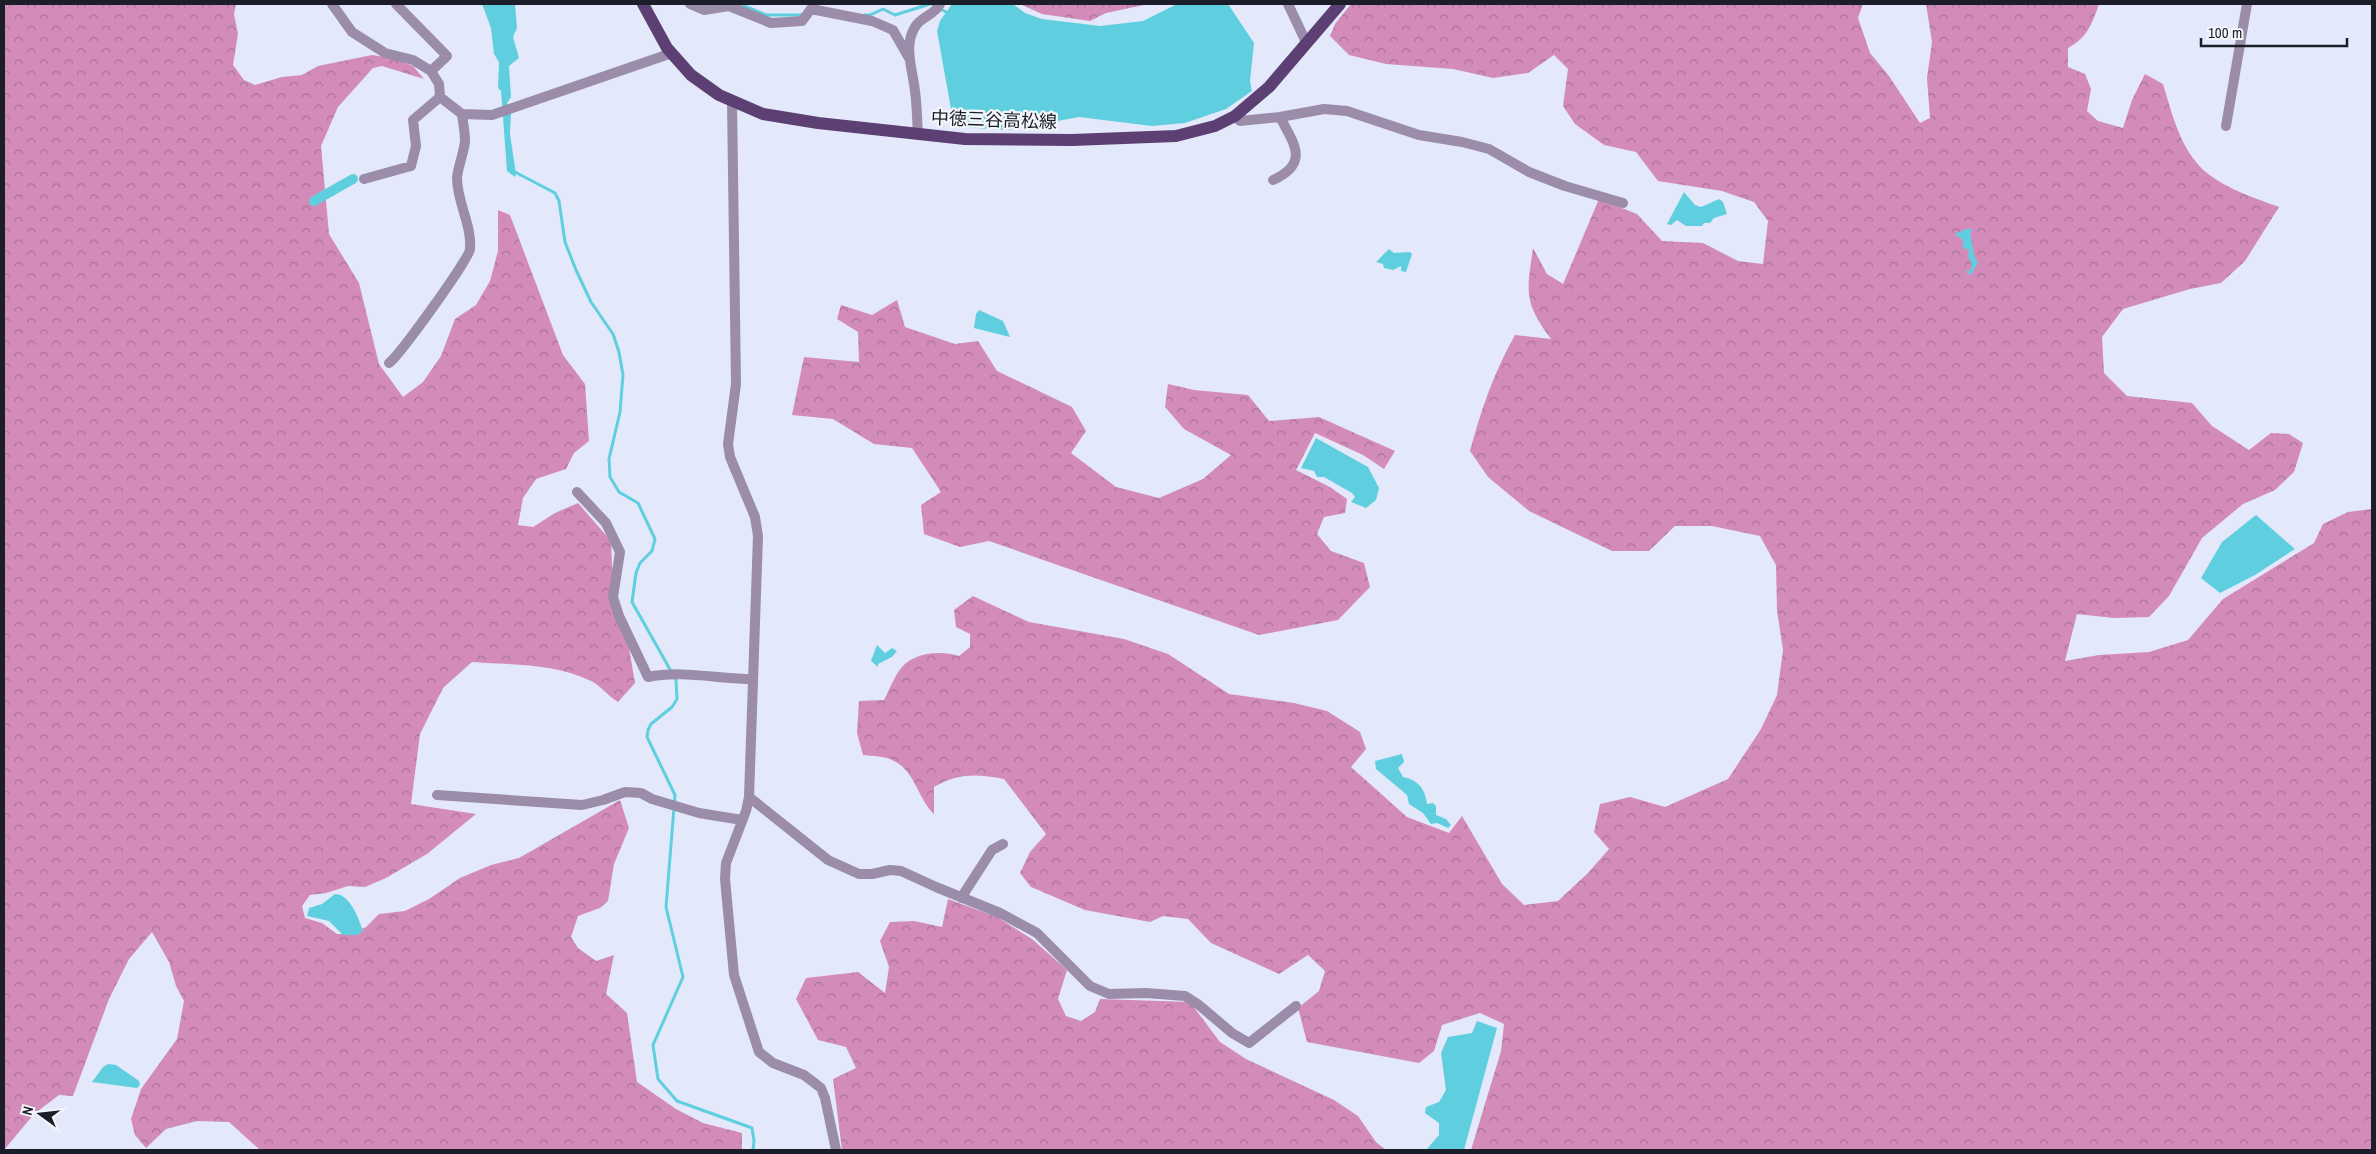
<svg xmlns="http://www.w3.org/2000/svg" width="2376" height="1154" font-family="'Archivo Narrow','Noto Sans JP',sans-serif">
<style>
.forest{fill:url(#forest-crowns)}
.water{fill:#5fcfe0}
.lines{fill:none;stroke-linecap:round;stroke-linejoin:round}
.stream{stroke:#5fcfe0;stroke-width:3}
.canal{stroke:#5fcfe0;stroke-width:10}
.minor{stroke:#9b8caa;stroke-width:10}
.primary{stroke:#5c4074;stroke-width:12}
.labels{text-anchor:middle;stroke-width:4.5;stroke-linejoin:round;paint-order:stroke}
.street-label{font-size:18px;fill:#1b1d28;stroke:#f4f6fc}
</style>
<defs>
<pattern id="forest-crowns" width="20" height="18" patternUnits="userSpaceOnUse" patternTransform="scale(1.25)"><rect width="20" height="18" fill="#d38cb9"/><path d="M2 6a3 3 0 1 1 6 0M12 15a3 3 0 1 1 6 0" fill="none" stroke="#aa7296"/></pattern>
</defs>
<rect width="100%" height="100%" fill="#e3e8fa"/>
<!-- forest -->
<path class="forest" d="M4 4H236L234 14 238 34 233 65 244 80 255 85 282 77 302 75 318 66 372 55 393 58 413 66 424 79 382 66 373 68 338 107 321 146 329 234 359 283 379 364 403 397 423 382 441 356 455 319 476 305 490 281 498 251V210L510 215 563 355 585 384 589 441 574 453 566 469 536 479 523 498 518 525 533 527 555 513 578 503 611 541 613 587 627 636 635 683 618 702C608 696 601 686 591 681 554 663 512 665 472 662L443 688 420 734 411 804 476 814 427 854 386 878 365 887 348 886 326 893 310 895 302 906 305 918 322 923 337 934H351L366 927 379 914 405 911 429 899 460 878 491 865 519 858 620 800 629 828 614 864 608 901 600 908 578 916 571 937 578 948 596 961 614 955 606 994 627 1013 637 1082 676 1109 703 1123 742 1133V1150H260L229 1122 197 1121 166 1129 146 1148 135 1135 131 1119 141 1089 177 1039 184 1001 176 986 169 962 152 932 129 959 109 999 73 1096 59 1095 34 1114 4 1150Z
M1020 4H1149L1106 13 1090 21 1042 14Z
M1351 4H1863L1858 18 1870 53 1889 76 1920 123 1930 118 1927 78 1932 42 1926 4H2099C2092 24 2087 38 2068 48V67L2085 74 2091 89 2087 111 2098 121 2123 128 2132 100 2145 74 2163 84C2171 110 2178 140 2196 162 2214 185 2252 197 2279 207L2245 261 2221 283 2190 289 2123 309 2102 337 2104 373 2127 396 2192 403 2212 426 2249 450 2271 433 2289 434 2303 443 2294 472 2275 490 2243 504 2202 538 2169 596 2149 617 2114 618 2077 614 2065 661 2099 655 2149 652 2188 640 2223 599 2314 543 2323 524 2348 512 2372 509V1150H1471L1501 1051 1504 1024 1480 1013 1442 1025 1434 1051 1419 1063 1307 1042 1298 1008 1319 991 1325 971 1308 955 1279 974 1211 943 1188 919 1163 916 1150 922 1085 910 1031 887 1020 873 1030 852 1046 834 1004 779C977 774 959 773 934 787V814C918 799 915 771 894 761 886 756 872 756 863 755L857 733 859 701 884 700C890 689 896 671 906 663 921 652 942 651 959 656L970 647V634L956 627 954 610 973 596 1029 622 1124 639 1168 654 1229 694 1294 703 1327 711 1360 732 1366 749 1351 767 1407 817 1449 833 1462 816 1502 884 1524 905 1558 901 1588 873 1609 849 1594 832 1600 804 1630 797 1665 807 1728 779 1761 729 1777 695 1783 650 1777 610 1776 565 1760 536 1712 526H1675L1649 551H1612L1529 511 1488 477 1470 451C1481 410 1494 372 1515 335L1551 339C1523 301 1527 292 1533 248L1547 274 1563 284 1599 199 1637 214 1662 241 1703 243 1738 261 1763 264 1768 221 1754 202 1722 191 1658 181 1636 152 1604 145 1575 124 1563 106 1568 69 1554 55 1528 73 1493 78 1453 69 1386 64 1349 55 1330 36 1335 24Z
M897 300 905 327 955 344 978 341 997 371 1072 407 1086 431 1071 453 1116 487 1159 498 1203 479 1231 455 1184 429 1165 407 1168 384 1194 390 1248 395 1269 421 1319 417 1395 451 1384 469 1363 455 1315 433 1296 470 1330 487 1347 499 1345 513 1324 517 1317 534 1331 551 1364 563 1370 587 1338 620 1259 635 989 541 960 547 924 534 921 505 941 492 912 448 874 444 833 419 792 415 804 357 859 362 858 332 837 319 841 305 872 315Z
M948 899 997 917 1032 939 1067 970 1058 999 1066 1016 1081 1021 1095 1012 1100 999 1190 1002 1220 1042 1246 1059 1334 1100 1358 1116 1376 1142 1386 1150H842L833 1079 856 1068 846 1047 818 1040 796 999 806 978 858 972 885 993 889 967 880 941 890 922 914 921 942 927Z"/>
<!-- water -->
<path class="water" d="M482 4H515L517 28 513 37 519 58 509 66 511 97 507 103 511 113 510 134 516 174 515 177 507 171 501 91 498 88 499 62 494 54 491 28Z
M952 4H1013L1025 13 1042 19 1100 26 1143 21 1177 4H1228L1254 43 1250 81 1252 91 1226 109 1185 123 1152 126 1079 117 1008 130 961 127 953 120 937 31 940 21Z
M1684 192 1695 205 1701 207 1719 199 1723 202 1727 214 1714 218 1710 223H1704L1702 226H1686L1677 220 1671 225 1667 224Z
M1966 229H1973L1970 233C1973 242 1972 257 1978 262L1971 275 1965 271H1970L1972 265 1968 256 1969 250 1963 248V240L1955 234Z
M1389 249 1394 253 1410 252 1412 254 1406 272 1401 271V266L1393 270 1384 268 1383 264 1376 262Z
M979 310 1003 321 1010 337 974 328 976 314Z
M1316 438 1368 467 1379 488 1376 500 1366 508 1351 502 1355 497 1352 493 1324 477H1317L1314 471 1301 468Z
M2256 515 2295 549 2255 575 2220 593 2201 578 2222 542Z
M877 645 885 653 892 648 897 651 892 657 878 664V667L871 661Z
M1402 754 1404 762 1398 768 1403 777C1418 780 1425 788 1427 804L1433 803 1436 806V815L1446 819 1451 825 1448 828 1437 823 1431 824 1423 813 1409 804 1407 795 1376 769 1375 761Z
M335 894C350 894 359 919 363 931L357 935H343L329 921 307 916 309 908 322 904Z
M1477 1021 1497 1028 1464 1150H1426L1439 1135V1123L1425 1113 1426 1107 1439 1102 1446 1090 1441 1053 1448 1037 1472 1033Z
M108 1064 116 1065 139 1081 140 1085 137 1088 92 1082 103 1067Z"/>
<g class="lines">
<!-- stream -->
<path class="stream" d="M706 4H707
M740 4 766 15H804
M932 4 946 12
M864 15H870L883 9 895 15 930 4
M515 172 555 193 559 201 565 242 576 270 591 302 613 334 619 352 623 375 620 412 609 459 610 477 619 492 638 503 655 539 652 551 640 563 636 573 632 602 676 680 677 699 672 707 651 724 648 730 647 737 675 795 666 907 683 977 653 1045 658 1079 677 1101 752 1128 754 1141 753 1150"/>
<!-- canal -->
<path class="canal" d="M314 201 353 179"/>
<!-- minor -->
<path class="minor" d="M332 4 352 32 385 53 413 60 431 71
M396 4 447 56 431 71 439 84 440 97 462 114 492 115 672 53
M690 4 704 10 729 6 771 23 802 21 811 9 872 21 893 30 909 58
M1288 4 1306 42
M732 102 736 384 728 444 730 457 755 517 758 536 749 797 746 811 726 863 725 879 734 975 759 1052 773 1063 804 1075 821 1088 825 1098 836 1150
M1235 116 1240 121 1280 117 1324 109 1347 111 1419 135 1462 142 1489 149 1529 172 1565 186 1623 203
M2226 126 2247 4
M918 134C917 120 917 105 915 91 913 71 903 46 915 27 920 17 935 15 940 4
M364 179 411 166 416 146 413 120 440 97
M1273 180C1310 163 1294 144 1280 117
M389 363C399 356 470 258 470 249 472 225 457 202 457 178 458 166 464 153 465 141 465 132 463 123 462 114
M577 492 606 523 620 552 613 597 619 616 648 677C682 670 718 679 753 679
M437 795 582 805 603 800 625 792 641 793 652 799 699 813 742 820
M749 797 828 860 859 874H872L890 870 901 871 936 887 1000 913 1037 933 1090 986 1109 994 1146 993 1185 996 1199 1005 1232 1033 1249 1043 1296 1006
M961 898 992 850 1003 844"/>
<!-- primary -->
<path class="primary" d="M643 4 667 48 691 75 719 95 763 114 818 123 965 139 1072 140 1176 136 1215 126 1235 116 1269 87 1340 4"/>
</g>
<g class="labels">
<!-- street labels -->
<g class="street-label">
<text transform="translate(994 120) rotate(2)" y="6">中徳三谷高松線</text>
</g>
</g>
<!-- border -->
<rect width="2376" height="1154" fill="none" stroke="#1b1d28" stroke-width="10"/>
<!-- north arrow -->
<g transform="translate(40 1114) rotate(285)" stroke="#f4f6fc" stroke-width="4" paint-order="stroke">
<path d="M0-4L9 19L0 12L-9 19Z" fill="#1b1d28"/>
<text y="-8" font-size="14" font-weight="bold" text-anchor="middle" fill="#1b1d28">N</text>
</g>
<!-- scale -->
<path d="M2201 38v8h146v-8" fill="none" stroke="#1b1d28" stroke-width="2.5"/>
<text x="2208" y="38" font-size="15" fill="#1b1d28" stroke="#f4f6fc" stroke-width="4" paint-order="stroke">100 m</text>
</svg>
